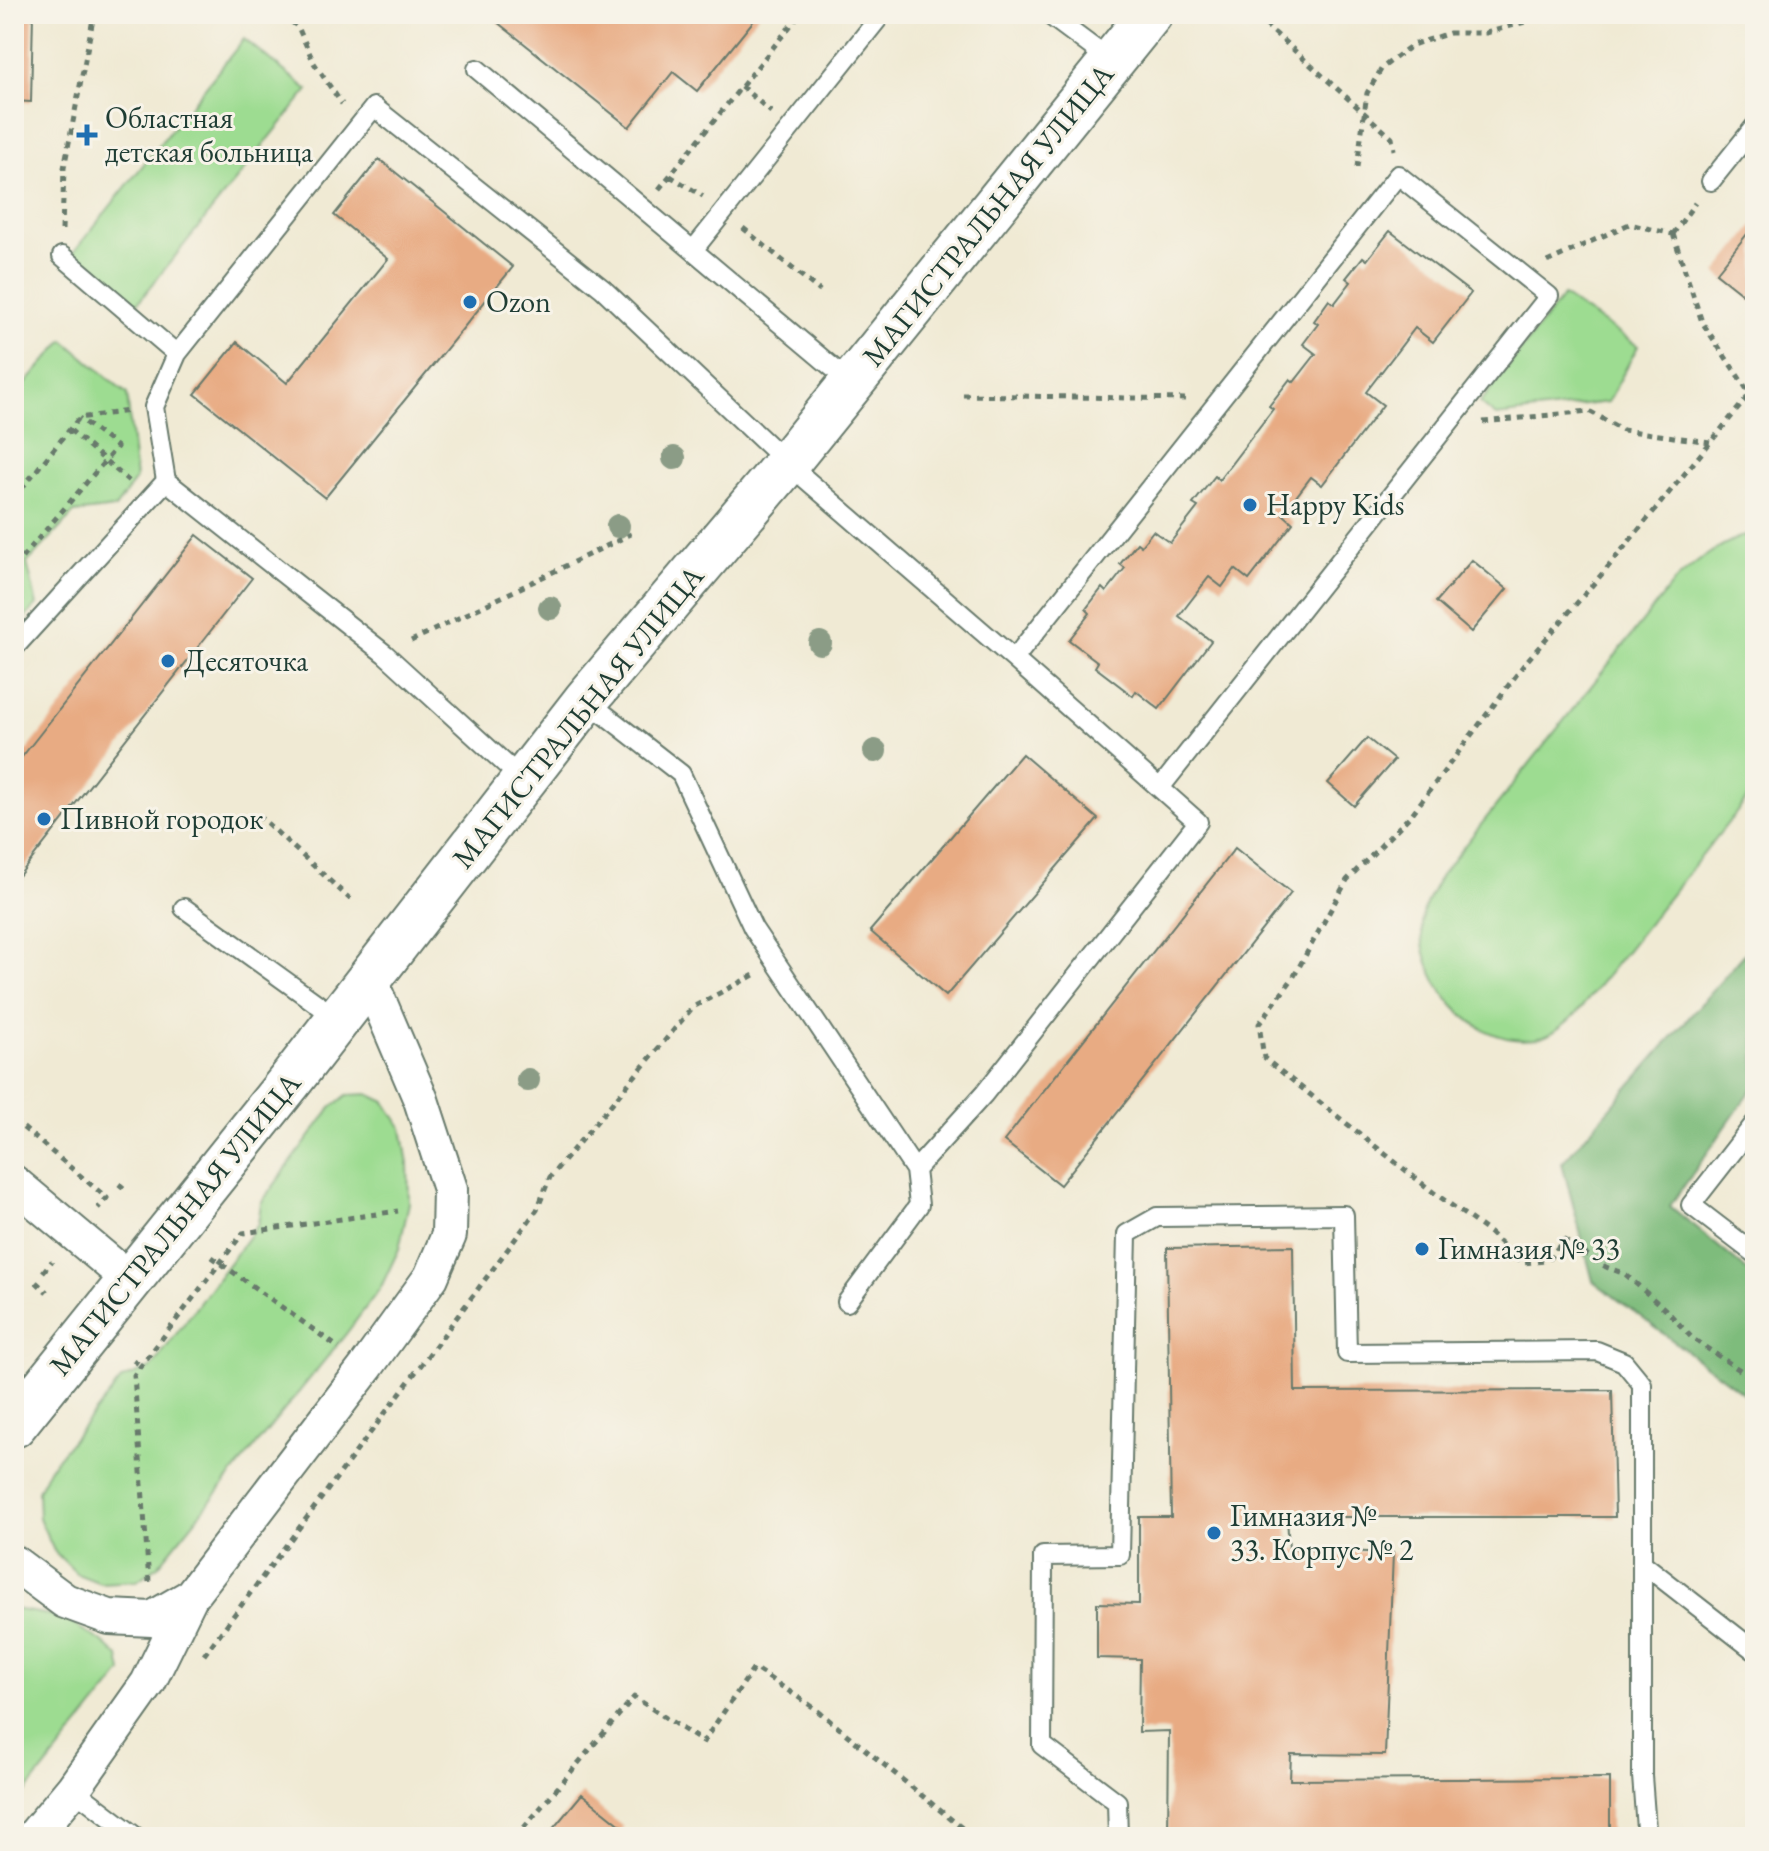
<svg xmlns="http://www.w3.org/2000/svg" width="1769" height="1851" font-family="'EB Garamond',serif">
<style>
.green{fill:#9ddc91;stroke:#5e8c62;stroke-width:2}
.forest{fill:#7ebc7b;stroke:#4e7c58;stroke-width:2}
.building{fill:#e8ab83}
.lines{fill:none;stroke-linecap:round;stroke-linejoin:round}
.lane-casing{stroke:#687a6c;stroke-width:22}
.street-casing{stroke:#687a6c;stroke-width:38}
.highway-casing{stroke:#687a6c;stroke-width:48}
.path{stroke:#687a6c;stroke-width:5;stroke-dasharray:6 6;stroke-linecap:butt}
.lane{stroke:#fff;stroke-width:18}
.street{stroke:#fff;stroke-width:34}
.highway{stroke:#fff;stroke-width:44}
.tree{fill:#8b9c86}
.poi-dot{fill:#1f6fb2;stroke:#f7f3e8;stroke-width:3}
.labels{text-anchor:middle;stroke-width:6;stroke-linejoin:round;paint-order:stroke}
.poi-label{font-size:30px;fill:#1f3d34;stroke:#f7f3e8;text-anchor:start}
.street-label{font-size:30px;fill:#1f3d34;stroke:#f7f3e8}
</style>
<rect width="100%" height="100%" fill="#f7f3e8"/>
<filter id="ink" filterUnits="userSpaceOnUse"><feTurbulence type="fractalNoise" baseFrequency=".0125" numOctaves="2"/><feDisplacementMap in="SourceGraphic" scale="16" xChannelSelector="R" yChannelSelector="G"/><feConvolveMatrix kernelMatrix="1 2 1 2 8 2 1 2 1" color-interpolation-filters="sRGB"/></filter>
<filter id="wash" filterUnits="userSpaceOnUse"><feTurbulence type="fractalNoise" baseFrequency=".006" numOctaves="4" result="noise"/><feDisplacementMap in="SourceGraphic" scale="32" xChannelSelector="R" yChannelSelector="G"/><feGaussianBlur stdDeviation="1.8" result="paint"/><feColorMatrix in="noise" values="0 0 0 0 0 0 0 0 0 0 0 0 0 0 0 0 0 1.4 0 .05"/><feComposite in="paint" operator="in"/></filter>
<g filter="url(#wash)">
<rect width="100%" height="100%" fill="#f0ead4"/>
<!-- green -->
<path class="green" d="M244 39 308 90 136 305 72 254Z
M1563 296 1638 346 1608 402 1496 416 1480 403Z
M64 340 127 394 136 479 115 508 74 513 27 563 37 605 14 629V397Z
M1755 532V789L1576 1014C1564 1024 1551 1037 1535 1039 1470 1048 1413 975 1423 914 1425 901 1435 887 1441 875L1674 582C1699 559 1723 541 1755 532Z
M368 1094 385 1102 402 1128 408 1164 409 1203 399 1249 381 1287 346 1334 158 1566 137 1581 100 1583 77 1574 54 1551 39 1518 38 1491 50 1467 122 1379 151 1368 258 1224 261 1203 331 1108 347 1095Z
M14 1609 61 1617 101 1641 119 1657 122 1672 14 1807Z"/>
<!-- forest -->
<path class="forest" d="M1755 942V1085L1670 1206 1755 1277V1402L1593 1281 1562 1163Z"/>
<g id="blocks">
<!-- building -->
<path class="building" d="M14 14H33L31 102 14 101Z
M487 14H759L697 91 673 72 629 127Z
M379 159 513 267 325 498 195 394 237 342 287 383 388 259 334 215Z
M1755 224V304L1716 273Z
M1390 231 1471 293 1433 342 1415 328 1366 392 1383 405 1322 485 1311 477 1283 514 1293 523 1249 580 1235 569 1222 587 1209 577 1179 616 1211 641 1159 709 1136 691 1133 696 1095 667 1098 662 1069 640 1090 613 1086 609 1102 588 1106 592 1125 568 1120 564 1137 543 1141 546 1153 531 1170 543 1198 507 1193 504 1215 476 1219 480 1273 409 1269 406 1290 379 1294 382 1316 354 1303 344 1318 324 1314 321 1329 300 1334 304 1351 282 1346 278 1363 257 1367 260Z
M197 535 252 578 14 882V767Z
M1472 560 1507 589 1471 632 1436 602Z
M1367 738 1394 760 1354 806 1328 783Z
M1022 754 1098 819 946 996 870 931Z
M1235 848 1291 893 1060 1185 1004 1141Z
M1293 1246 1295 1391 1612 1390 1615 1517H1287L1289 1549 1393 1553 1385 1755 1291 1754 1290 1780 1610 1778V1837H1168L1169 1731 1139 1732 1140 1659 1097 1658V1603L1139 1604V1517H1171L1167 1248Z
M582 1794 623 1827 615 1837H546Z"/>
</g>
</g>
<g filter="url(#ink)">
<use href="#blocks" fill-opacity="0" stroke="#687a6c" stroke-width="2"/>
<g class="lines">
<defs>
<path id="lane" d="M1048 14 1111 61
M477 69 851 383
M1711 181 1755 126
M694 249 882 14
M62 256 177 354 374 107 603 289 787 463 1014 659 1198 822 984 1094 915 1170 753 928 681 774 586 700
M166 481 385 654 523 780
M14 648 166 481 154 407 177 354
M1014 659 1398 175 1549 296 1160 788
M184 908 338 1019
M1755 1123 1691 1205 1755 1254
M847 1302 919 1205 915 1170
M1642 1563 1755 1651
M73 1789 136 1837
M1118 1837 1117 1802 1042 1745 1043 1556 1120 1555 1127 1234 1157 1217 1344 1215 1347 1353 1597 1351 1624 1362 1642 1384V1776L1646 1829 1644 1837"/>
<path id="street" d="M14 1183 130 1280
M14 1563 65 1601 109 1617 152 1619 190 1597
M33 1837 73 1789 148 1683 190 1597 366 1367 431 1277 449 1235 450 1189 421 1100 369 978"/>
<path id="highway" d="M14 1425 290 1081 586 700 787 463 1150 14"/>
</defs>
<!-- lane casing -->
<use href="#lane" class="lane-casing"/>
<!-- street casing -->
<use href="#street" class="street-casing"/>
<!-- highway casing -->
<use href="#highway" class="highway-casing"/>
<!-- path -->
<path class="path" d="M282 14 298 27 314 63 342 104
M1256 16 1392 138 1394 150
M741 86 771 112
M1357 167 1367 93 1382 68 1412 45 1450 33H1486L1554 14
M670 176 703 196
M659 189 800 14
M743 228 820 291
M62 230 64 168 94 14
M1673 234 1702 322 1750 394
M1673 234 1695 203
M1547 262 1629 224 1673 234
M1755 388 1608 567 1526 662 1412 814 1347 880 1293 978 1259 1024 1264 1058 1433 1192 1490 1233 1522 1263 1547 1261 1564 1240 1606 1267 1625 1274 1667 1311 1693 1339 1755 1380
M963 395 1186 399
M1483 422 1589 411 1623 430 1710 442
M70 430 130 482
M14 498 79 418 129 411
M14 567 117 447 79 418
M14 593 23 601
M411 641 631 534
M258 815 350 899
M14 1120 107 1198 98 1208
M119 1184 125 1189
M212 1257 339 1348
M43 1272 52 1261
M36 1282 47 1292
M133 1360 142 1366
M149 1582 134 1375 243 1233 398 1211
M204 1655 537 1210 550 1177 693 1007 754 975
M516 1837 634 1697 703 1742 754 1668 813 1707 973 1837"/>
<!-- lane -->
<use href="#lane" class="lane"/>
<!-- street -->
<use href="#street" class="street"/>
<!-- highway -->
<use href="#highway" class="highway"/>
</g>
<!-- trees -->
<g class="tree">
<circle cx="674" cy="458" r="12"/>
<circle cx="618" cy="526" r="12"/>
<circle cx="550" cy="608" r="12"/>
<circle cx="820" cy="643" r="12"/>
<circle cx="875" cy="751" r="12"/>
<circle cx="528" cy="1080" r="12"/>
</g>
</g>
<!-- markers -->
<g class="poi-dot">
<path d="M83 123h8v8h8v8h-8v8h-8v-8h-8v-8h8z"/>
<circle cx="470" cy="302" r="8"/>
<circle cx="1250" cy="505" r="8"/>
<circle cx="168" cy="661" r="8"/>
<circle cx="44" cy="819" r="8"/>
<circle cx="1422" cy="1249" r="8"/>
<circle cx="1214" cy="1533" r="8"/>
</g>
<g class="labels">
<!-- poi labels -->
<g class="poi-label">
<text x="105" y="128">Областная<tspan x="105" dy="34">детская больница</tspan></text>
<text x="486" y="312">Ozon</text>
<text x="1266" y="515">Happy Kids</text>
<text x="184" y="671">Десяточка</text>
<text x="60" y="829">Пивной городок</text>
<text x="1438" y="1259">Гимназия № 33</text>
<text x="1230" y="1526">Гимназия №<tspan x="1230" dy="34">33. Корпус № 2</tspan></text>
</g>
<!-- street labels -->
<g class="street-label">
<text transform="translate(988 215) rotate(-51)" y="10">МАГИСТРАЛЬНАЯ УЛИЦА</text>
<text transform="translate(578 717) rotate(-51)" y="10">МАГИСТРАЛЬНАЯ УЛИЦА</text>
<text transform="translate(175 1224) rotate(-51)" y="10">МАГИСТРАЛЬНАЯ УЛИЦА</text>
</g>
</g>
<!-- margin -->
<rect width="1769" height="1851" fill="none" stroke="#f7f3e8" stroke-width="48"/>
</svg>
